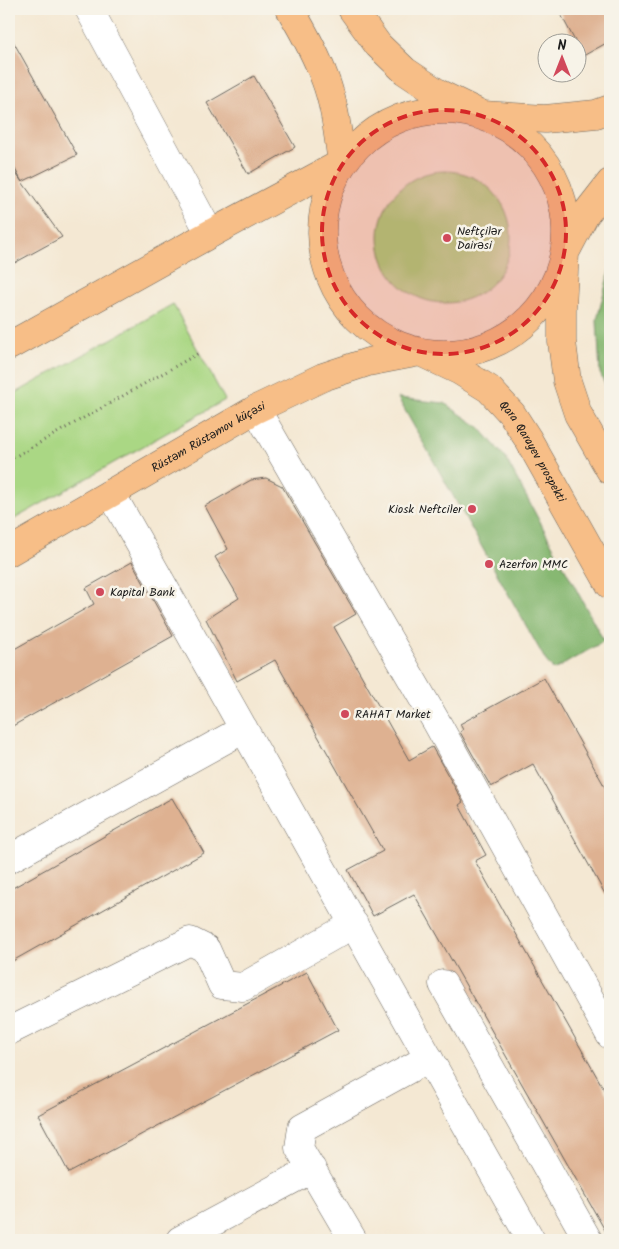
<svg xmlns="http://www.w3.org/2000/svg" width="619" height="1249" font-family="Kalam,sans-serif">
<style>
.green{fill:#aad784;stroke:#637a50}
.forest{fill:#87b872;stroke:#526a47}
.building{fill:#deb191}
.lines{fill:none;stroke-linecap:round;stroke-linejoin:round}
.minor-casing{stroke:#68635c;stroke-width:29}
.major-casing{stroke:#68635c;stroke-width:29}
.path{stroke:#68635c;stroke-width:3;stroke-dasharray:1 4;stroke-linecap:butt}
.minor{stroke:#fff;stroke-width:28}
.major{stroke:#f7be87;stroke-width:28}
.marked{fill:#d62828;fill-opacity:0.2;stroke:#d62828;stroke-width:4;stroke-dasharray:10 6;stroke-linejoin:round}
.poi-dot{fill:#d1495b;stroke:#f7f3e8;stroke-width:2}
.labels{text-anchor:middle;stroke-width:5;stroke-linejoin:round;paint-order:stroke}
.poi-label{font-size:12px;fill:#1c1c1c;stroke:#f7f3e8;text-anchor:start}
.street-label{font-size:12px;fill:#1c1c1c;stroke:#f7f3e8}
</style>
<rect width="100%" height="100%" fill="#f7f3e8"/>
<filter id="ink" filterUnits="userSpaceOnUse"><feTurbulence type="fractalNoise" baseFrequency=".02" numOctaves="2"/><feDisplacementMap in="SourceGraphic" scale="10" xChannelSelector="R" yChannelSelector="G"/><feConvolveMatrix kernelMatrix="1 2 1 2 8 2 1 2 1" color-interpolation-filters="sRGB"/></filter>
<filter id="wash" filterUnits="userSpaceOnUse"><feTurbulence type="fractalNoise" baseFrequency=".0096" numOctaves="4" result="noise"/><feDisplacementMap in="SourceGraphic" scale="20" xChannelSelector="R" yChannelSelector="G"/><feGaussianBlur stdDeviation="1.12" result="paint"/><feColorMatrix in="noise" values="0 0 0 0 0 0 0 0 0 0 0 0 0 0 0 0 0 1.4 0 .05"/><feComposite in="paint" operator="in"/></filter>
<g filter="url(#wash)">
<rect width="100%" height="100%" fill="#f4e8d3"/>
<!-- green -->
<path class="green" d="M379 237a66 66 0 1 1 132 0a66 66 0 1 1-132 0Z
M173 304 225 400 9 522V397Z"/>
<!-- forest -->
<path class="forest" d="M610 268V396L600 373 597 320Z
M398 398 444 403 478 426 505 457 604 641 554 670 546 661Z"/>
<g id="blocks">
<!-- building -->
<path class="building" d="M558 9H610V41L583 56Z
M9 34 77 155 22 182 9 158Z
M254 76 295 147 248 174 207 103Z
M9 164 62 237 9 266Z
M266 478 282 486 356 614 334 627 409 760 432 747 463 802 459 805 486 855 475 861 610 1100V1239L414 894 373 916 348 870 383 851 275 660 237 681 206 619 239 598 215 557 228 549 205 506 251 480Z
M132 562 173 636 9 728V652L94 604 86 588Z
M544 678 610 796V903L533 764 491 787 460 732 463 730 460 724Z
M172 798 204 853 9 963V890Z
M307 972 338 1030 69 1173 38 1115Z"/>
</g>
</g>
<g filter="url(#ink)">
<use href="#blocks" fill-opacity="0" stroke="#68635c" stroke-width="1"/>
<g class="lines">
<defs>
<path id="minor" d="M89 9 210 234
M256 409 437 723 610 1035
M111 493 531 1240
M9 859 244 729
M443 984 588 1240
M9 1031 190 941 206 949 222 985 243 987 354 924
M180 1240 312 1169
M353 1240 299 1148 302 1128 429 1058"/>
<g id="major">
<path d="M352 9 378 45 405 71 438 93 483 115 545 119 596 114 610 109"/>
<circle cx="444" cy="232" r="122"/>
<path d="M610 183 585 215 565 253 562 307V342L567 381 578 414 610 470"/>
<path d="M9 346 210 234 342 163C338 135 335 105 325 79 316 54 303 31 290 9"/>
<path id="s1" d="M9 552 256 409 323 377 368 362 420 352 460 371 489 389 512 414 528 439 610 585"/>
</g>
</defs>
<!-- minor casing -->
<use href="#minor" class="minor-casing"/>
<!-- major casing -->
<use href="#major" class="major-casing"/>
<!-- path -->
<path class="path" d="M9 460 199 353"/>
<!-- minor -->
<use href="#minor" class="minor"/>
<!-- major -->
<use href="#major" class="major"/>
</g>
</g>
<!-- marked area -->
<path class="marked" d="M322 232a122 122 0 1 1 244 0a122 122 0 1 1-244 0Z"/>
<!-- markers -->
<g class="poi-dot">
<circle cx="447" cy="238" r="5"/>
<circle cx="472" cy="509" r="5"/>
<circle cx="489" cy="564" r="5"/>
<circle cx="100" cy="592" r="5"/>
<circle cx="345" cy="714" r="5"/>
</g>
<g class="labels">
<!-- poi labels -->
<g class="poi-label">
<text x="457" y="235">Neftçilər<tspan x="457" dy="14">Dairəsi</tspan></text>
<text x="462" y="513" text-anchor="end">Kiosk Neftciler</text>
<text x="499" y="568">Azerfon MMC</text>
<text x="110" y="596">Kapital Bank</text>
<text x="355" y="718">RAHAT Market</text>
</g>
<!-- street labels -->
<g class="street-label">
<text dy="4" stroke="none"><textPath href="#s1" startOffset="230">Rüstəm Rüstəmov küçəsi</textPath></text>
<text dy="4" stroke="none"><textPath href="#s1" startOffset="615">Qara Qarayev prospekti</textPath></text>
</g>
</g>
<!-- margin -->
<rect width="619" height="1249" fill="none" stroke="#f7f3e8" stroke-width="30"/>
<!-- north arrow -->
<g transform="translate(562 58)"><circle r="24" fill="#f7f3e8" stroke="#9f9d96"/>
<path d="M0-4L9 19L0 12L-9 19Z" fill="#d1495b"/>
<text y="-8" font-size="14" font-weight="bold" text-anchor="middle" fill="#1c1c1c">N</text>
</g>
</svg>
